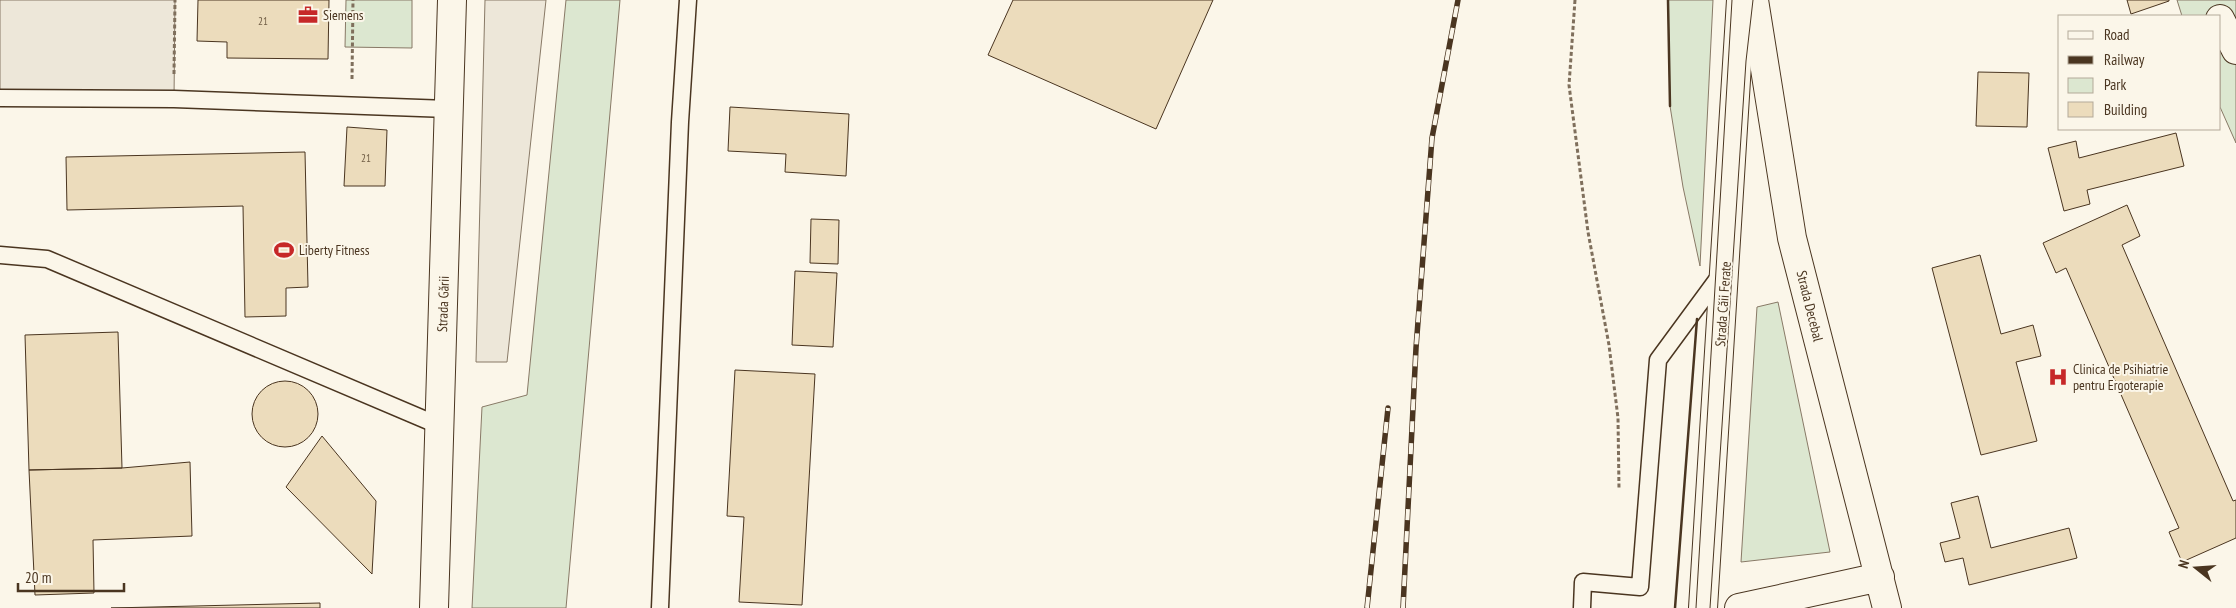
<svg xmlns="http://www.w3.org/2000/svg" width="2236" height="608" font-family="'PT Sans Narrow',sans-serif">
<style>
.green{fill:#dce7d0;stroke:#887966}
.parking{fill:#ede7d9;stroke:#887966}
.building{fill:#ecdcbc;stroke:#4a3520}
.lines{fill:none;stroke-linecap:round;stroke-linejoin:round}
.lane-casing{stroke:#4a3520;stroke-width:19}
.secondary-casing{stroke:#4a3520;stroke-width:30}
.primary-casing{stroke:#4a3520;stroke-width:30}
.path{stroke:#7f6f5c;stroke-width:3;stroke-dasharray:4 2.5;stroke-linecap:butt}
.lane{stroke:#fbf6e9;stroke-width:16}
.secondary{stroke:#fbf6e9;stroke-width:28}
.primary{stroke:#fbf6e9;stroke-width:28}
.tram{stroke:#4a3520;stroke-width:1}
.rail-casing{stroke:#4a3520;stroke-width:5.5}
.rail{stroke:#fbf6e9;stroke-width:4;stroke-dasharray:11;stroke-linecap:butt}
.wall{stroke:#4a3520;stroke-width:2.5}
.labels{text-anchor:middle;stroke-width:4;stroke-linejoin:round;paint-order:stroke}
.number-label{font-size:11px;fill:#725f47}
.poi-label{font-size:14px;fill:#4a3520;stroke:#fbf6e9;text-anchor:start}
.street-label{font-size:14px;fill:#4a3520;stroke:#fbf6e9}
</style>
<rect width="100%" height="100%" fill="#fbf6e9"/>
<!-- green -->
<path class="green" d="M346 0H412V48L345 47Z
M566 0H620L566 608H472L482 407 527 395Z
M1668 0H1713L1700 266 1683 187 1670 106Z
M2177 0H2236V143L2220 107V16H2182Z
M1778 302 1830 552 1741 562 1757 307Z"/>
<!-- parking -->
<path class="parking" d="M0 0H175L174 99 0 98Z
M485 0H546L507 362H476Z"/>
<!-- building -->
<path class="building" d="M198 0H329L328 59 227 58V42L197 41Z
M1013 0H1213L1156 129 988 55Z
M2127 0H2169V1L2131 14Z
M1978 72 2029 73 2027 127 1976 126Z
M730 107 849 114 846 176 785 172 786 154 728 151Z
M347 127 387 130 385 186H344Z
M2176 133 2184 166 2087 190 2090 204 2064 211 2048 148 2076 141 2079 158Z
M305 152 308 287 286 288V316L245 317 243 206 67 210 66 157Z
M2127 205 2140 236 2122 245 2233 501 2236 500V538L2182 562 2169 532 2179 528 2066 268 2056 273 2043 243Z
M811 219 839 220 838 264 810 263Z
M1980 255 2001 334 2033 325 2041 356 2016 362 2037 441 1981 455 1932 268Z
M795 271 837 273 833 347 792 345Z
M118 332 122 468 29 470 25 335Z
M735 370 815 374 802 605 739 602 744 517 727 516Z
M252 414a33 33 0 1 1 66 0a33 33 0 1 1-66 0Z
M322 436 376 501 372 574 286 487Z
M190 462 192 536 93 540 94 593 35 595 29 470 122 468Z
M1978 496 1991 548 2069 528 2077 558 1969 585 1963 558 1945 562 1940 543 1960 538 1951 503Z
M320 603V608H111Z"/>
<g class="lines">
<defs>
<path id="lane" d="M0 98 174 99 448 109
M0 255 47 259 440 426
M660 608 680 122 688 0
M1582 608 1583 582 1640 587 1658 360 1722 273"/>
<path id="secondary" d="M1754 0 1792 238 1887 608
M2220 19 2236 50
M434 608 452 0
M1739 608 1880 577"/>
<path id="primary" d="M1703 608 1741 0"/>
</defs>
<!-- lane casing -->
<use href="#lane" class="lane-casing"/>
<!-- secondary casing -->
<use href="#secondary" class="secondary-casing"/>
<!-- primary casing -->
<use href="#primary" class="primary-casing"/>
<!-- path -->
<path class="path" d="M1575 0 1569 85 1588 232 1609 345 1618 418 1619 489
M174 74 175 0
M352 79 353 0"/>
<!-- lane -->
<use href="#lane" class="lane"/>
<!-- secondary -->
<use href="#secondary" class="secondary"/>
<!-- primary -->
<use href="#primary" class="primary"/>
<!-- tram -->
<path class="tram" d="M1696 608 1732 0
M1710 608 1746 61 1753 0"/>
<defs>
<path id="rail" d="M1367 608 1388 408
M1403 608 1416 348 1432 138 1458 0"/>
</defs>
<!-- rail casing -->
<use href="#rail" class="rail-casing"/>
<!-- rail -->
<use href="#rail" class="rail"/>
<!-- wall -->
<path class="wall" d="M1668 0 1670 106
M1675 608 1697 319"/>
</g>
<!-- icons -->
<defs>
<symbol id="office-bare" viewBox="-9 -9 18 18"><path d="M-6-3h4V-5.5h4V-3h4V5H-6ZM-1-4.5V-3h2v-1.5ZM-6 0V1H6V0Z" fill="#c62828" stroke="#fbf6e9" stroke-width="2.5" paint-order="stroke"/></symbol>
<symbol id="stadium-bare" viewBox="-9 -9 18 18"><path d="M0-5a6.5 5 0 1 0 0 10a6.5 5 0 1 0 0-10ZM-3.5-1.8h7v3.6h-7Z" fill="#c62828" stroke="#fbf6e9" stroke-width="2.5" paint-order="stroke"/></symbol>
<symbol id="hospital-bare" viewBox="-9 -9 18 18"><path d="M-5-5h3v3.5h4V-5h3V5h-3V1.5h-4V5h-3Z" fill="#c62828" stroke="#fbf6e9" stroke-width="2.5" paint-order="stroke"/></symbol>
</defs>
<g fill-rule="evenodd">
<use href="#office-bare" x="294" y="1" width="28" height="28"/>
<use href="#stadium-bare" x="270" y="236" width="28" height="28"/>
<use href="#hospital-bare" x="2044" y="363" width="28" height="28"/>
</g>
<g class="labels">
<!-- number labels -->
<g class="number-label">
<text x="263" y="25">21</text>
<text x="366" y="162">21</text>
</g>
<!-- poi labels -->
<g class="poi-label">
<text x="323" y="20">Siemens</text>
<text x="299" y="255">Liberty Fitness</text>
<text x="2073" y="374">Clinica de Psihiatrie<tspan x="2073" dy="16">pentru Ergoterapie</tspan></text>
</g>
<!-- street labels -->
<g class="street-label">
<text transform="translate(443 304) rotate(-88)" y="5">Strada Gării</text>
<text transform="translate(1723 304) rotate(-86)" y="5">Strada Căii Ferate</text>
<text transform="translate(1810 306) rotate(76)" y="5">Strada Decebal</text>
</g>
</g>
<!-- legend -->
<rect x="2058" y="15" width="162" height="115" fill="#fbf6e9" stroke="#b4a999"/>
<rect x="2068" y="31" width="25" height="8" fill="#fbf6e9" stroke="#b4a999"/>
<text x="2104" y="40" font-size="15" fill="#4a3520">Road</text>
<rect x="2068" y="56" width="25" height="8" fill="#4a3520" stroke="#b4a999"/>
<text x="2104" y="65" font-size="15" fill="#4a3520">Railway</text>
<rect x="2068" y="78" width="25" height="15" fill="#dce7d0" stroke="#b4a999"/>
<text x="2104" y="90" font-size="15" fill="#4a3520">Park</text>
<rect x="2068" y="102" width="25" height="15" fill="#ecdcbc" stroke="#b4a999"/>
<text x="2104" y="115" font-size="15" fill="#4a3520">Building</text>
<!-- north arrow -->
<g transform="translate(2196 568) rotate(287)" stroke="#fbf6e9" stroke-width="4" paint-order="stroke">
<path d="M0-4L9 19L0 12L-9 19Z" fill="#4a3520"/>
<text y="-8" font-size="14" font-weight="bold" text-anchor="middle" fill="#4a3520">N</text>
</g>
<!-- scale -->
<path d="M18 583v8h106v-8" fill="none" stroke="#4a3520" stroke-width="2.5"/>
<text x="25" y="583" font-size="15" fill="#4a3520" stroke="#fbf6e9" stroke-width="4" paint-order="stroke">20 m</text>
</svg>
